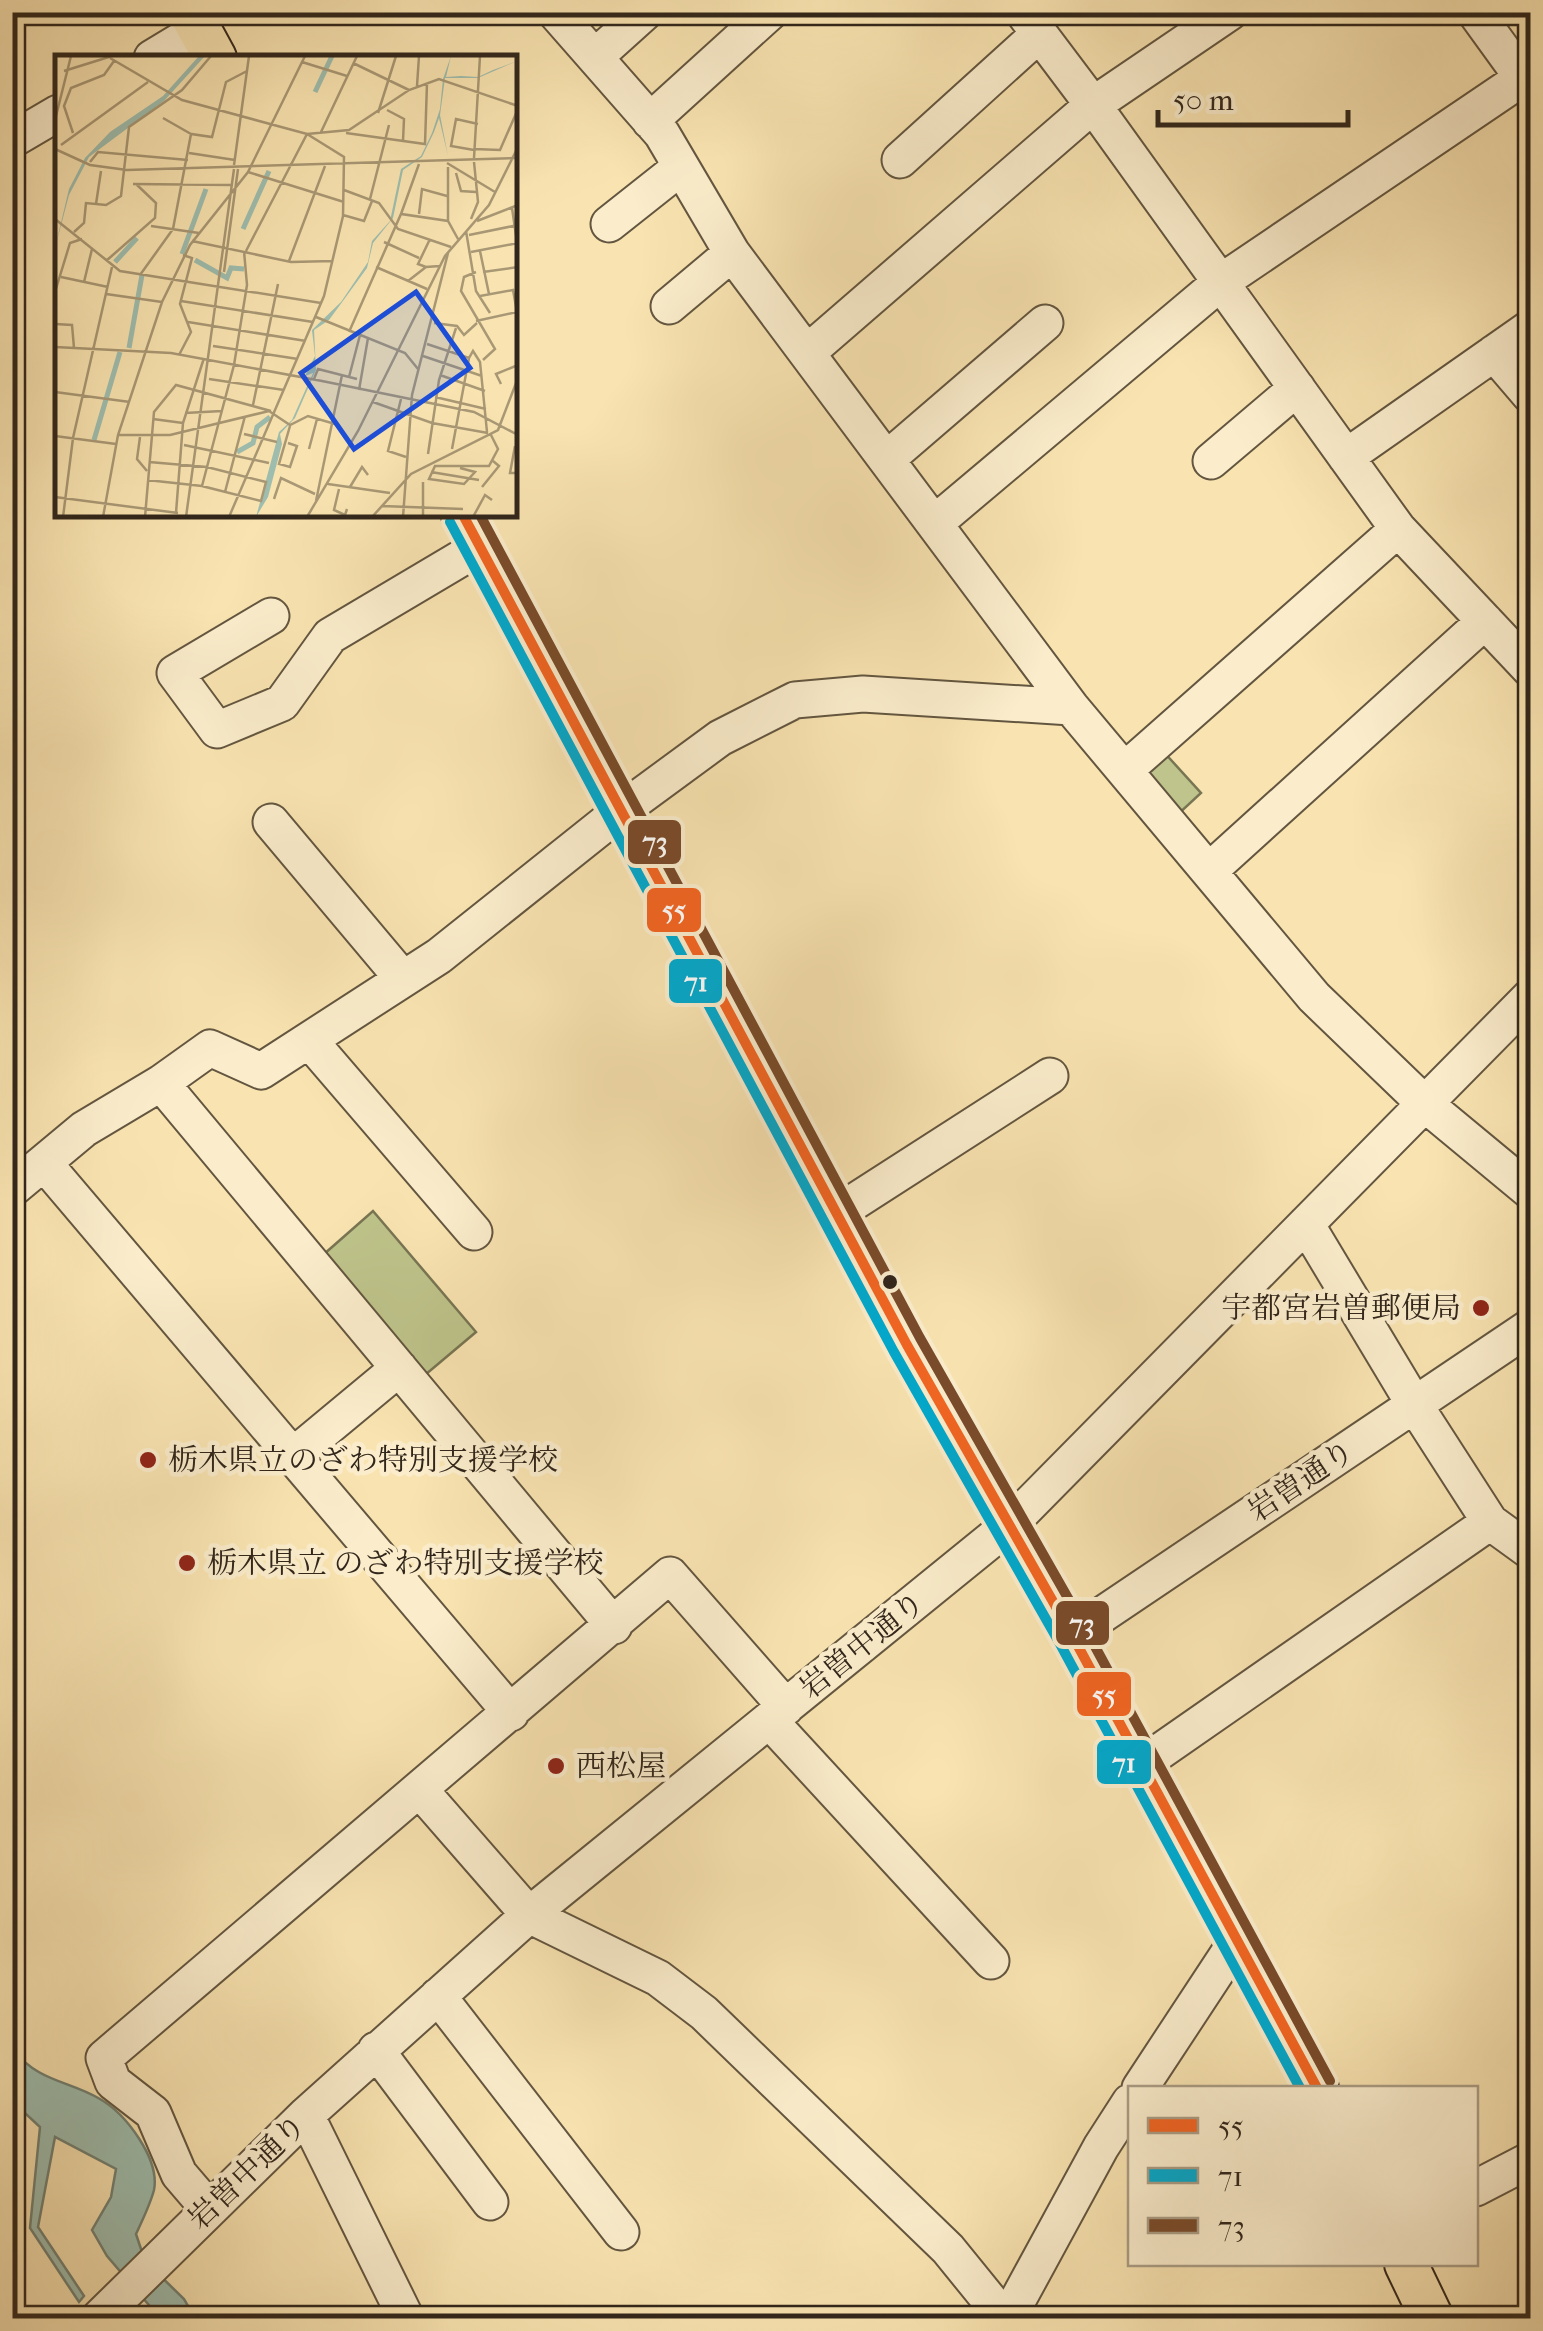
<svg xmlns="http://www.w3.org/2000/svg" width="1543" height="2331" font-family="'IM FELL French Canon','Noto Serif JP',serif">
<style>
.green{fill:#bec48b;stroke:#787553;stroke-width:2.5}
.water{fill:#9ebeaf;stroke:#728174;stroke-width:2.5}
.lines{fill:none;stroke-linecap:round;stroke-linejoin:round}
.minor-casing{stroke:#635640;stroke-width:39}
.major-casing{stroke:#31261b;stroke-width:46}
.minor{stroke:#fbedcc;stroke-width:35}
.major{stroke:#f9e4b1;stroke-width:42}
.bus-1-casing{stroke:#fbedcc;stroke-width:18}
.bus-2-casing{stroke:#fbedcc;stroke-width:18}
.bus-3-casing{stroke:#fbedcc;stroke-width:18}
.bus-1{stroke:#f26522;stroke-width:10}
.bus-2{stroke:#00a9ce;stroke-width:10}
.bus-3{stroke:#7a4b2a;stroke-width:10}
.bus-dot{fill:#31261b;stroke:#fbedcc;stroke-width:4}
.poi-dot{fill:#8f2418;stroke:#fbedcc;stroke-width:4}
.labels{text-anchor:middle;stroke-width:9;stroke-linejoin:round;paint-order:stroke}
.poi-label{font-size:30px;fill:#31261b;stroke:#fbedcc;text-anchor:start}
.street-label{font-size:30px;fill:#31261b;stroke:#fbedcc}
.inset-river{fill:none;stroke:#9ebeaf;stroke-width:5}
.inset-road{fill:none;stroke:#a99875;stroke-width:2.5}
.view{fill:#1d4ed8;fill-opacity:0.15;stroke:#1d4ed8;stroke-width:5}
.inset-edge{fill:none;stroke:#31261b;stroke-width:5}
.line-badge{stroke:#fbedcc;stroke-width:4}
.badge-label{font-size:28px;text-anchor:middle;font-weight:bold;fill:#fff}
</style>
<rect width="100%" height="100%" fill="#f9e4b1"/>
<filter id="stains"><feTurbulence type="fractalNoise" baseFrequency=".002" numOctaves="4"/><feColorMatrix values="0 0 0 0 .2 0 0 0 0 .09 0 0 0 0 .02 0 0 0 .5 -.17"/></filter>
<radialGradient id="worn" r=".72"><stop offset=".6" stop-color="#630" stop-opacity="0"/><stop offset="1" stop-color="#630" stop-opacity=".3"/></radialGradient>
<!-- green -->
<path class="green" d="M1162 750 1201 793 1174 818 1142 781Z
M373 1211 476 1332 425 1375 323 1255Z"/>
<!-- water -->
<path class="water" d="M12 2049C40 2083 68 2080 100 2099 126 2114 160 2159 154 2190 150 2205 142 2221 136 2234L145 2261 184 2299 195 2318H160L107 2256 92 2230 111 2197 116 2169 55 2137 38 2227 84 2296 79 2302 30 2228 40 2127 13 2102Z"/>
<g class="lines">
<defs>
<path id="minor" d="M555 12 662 134 732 253 1071 707 1314 997 1425 1104 1530 1191
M1023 12 1093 105 1398 529 1530 669
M1475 12 1530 88
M595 57 645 12
M152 58 200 29
M650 121 770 12
M12 140 58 113
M900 160 1039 34
M609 224 681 167
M669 306 732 253
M808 352 1093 105 1230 12
M1494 353 1530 395
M1346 457 1530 328
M887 459 1045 323
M1211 461 1297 388
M935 523 1221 282 1530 73
M271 616 175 673 217 730 282 703 330 636 480 547
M1125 770 1398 529
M271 822 403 979
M1209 871 1485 621
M309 1040 474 1232
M161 1083 614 1626
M44 1163 511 1713
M12 1189 84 1129 161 1083 210 1048 261 1071 439 956 622 810 720 738 795 700 863 694 1071 707
M837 1213 1050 1076
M1306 1224 1414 1404 1490 1522 1530 1551
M293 1456 399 1368
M1072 1635 1530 1327
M769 1720 991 1961
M1142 1764 1490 1522
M420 1790 529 1915 658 1978 704 2013 948 2249 1004 2318
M438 1996 621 2232
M376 2050 490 2202
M1140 2088 1238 1939
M306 2115 406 2318
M1476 2188 1530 2160
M209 2209 179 2174 153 2113 113 2082 104 2058 670 1575 786 1707
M99 2318 306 2115 529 1915 1008 1526 1530 997
M1008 2318 1101 2147 1130 2102"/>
<path id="major" d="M190 12 215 58
M463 515 907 1345 1072 1635 1317 2088
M1406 2264 1432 2318"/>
</defs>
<!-- minor casing -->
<use href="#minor" class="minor-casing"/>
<!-- major casing -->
<use href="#major" class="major-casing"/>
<!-- minor -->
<use href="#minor" class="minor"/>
<!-- major -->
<use href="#major" class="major"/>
<defs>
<path id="bus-1" d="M463 515 907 1345 1072 1635 1317 2088"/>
<path id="bus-2" d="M450 522 894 1352 1059 1642 1300 2088"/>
<path id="bus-3" d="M480 515 920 1338 1085 1628 1330 2081"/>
</defs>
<!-- bus-1 casing -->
<use href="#bus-1" class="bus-1-casing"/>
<!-- bus-2 casing -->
<use href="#bus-2" class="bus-2-casing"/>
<!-- bus-3 casing -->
<use href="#bus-3" class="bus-3-casing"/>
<!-- bus-1 -->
<use href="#bus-1" class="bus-1"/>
<!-- bus-2 -->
<use href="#bus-2" class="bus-2"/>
<!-- bus-3 -->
<use href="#bus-3" class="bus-3"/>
</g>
<!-- markers -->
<circle class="bus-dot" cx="890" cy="1282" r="9"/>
<g class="poi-dot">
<circle cx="1481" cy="1308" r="10"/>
<circle cx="148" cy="1460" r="10"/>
<circle cx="187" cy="1563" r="10"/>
<circle cx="556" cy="1766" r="10"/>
</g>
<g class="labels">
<!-- poi labels -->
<g class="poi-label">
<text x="1461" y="1318" text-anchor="end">宇都宮岩曽郵便局</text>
<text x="168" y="1470">栃木県立のざわ特別支援学校</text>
<text x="207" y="1573">栃木県立 のざわ特別支援学校</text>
<text x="576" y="1776">西松屋</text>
</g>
<!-- street labels -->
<g class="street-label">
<text transform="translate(1301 1481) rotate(-34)" y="10">岩曽通り</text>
<text transform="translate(862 1645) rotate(-39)" y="10">岩曽中通り</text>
<text transform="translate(247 2172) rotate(-44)" y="10">岩曽中通り</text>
</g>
</g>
<!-- overview -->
<g transform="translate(55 55)">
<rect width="462" height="462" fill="#f9e4b1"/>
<path d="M144 1H150L109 46 34 102 14 140 0 193 14 134 30 103 55 77 108 41ZM396 1 391 22 406 21 423 22 438 15 462 6 423 23H390L385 60 393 101 384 63 379 77 367 102 348 115 338 163 318 188 312 213 274 265 259 275 261 315 240 363 225 379 227 389 213 442 201 462 224 377 237 365 258 318 250 321 260 301 257 275 286 247 313 207 317 186 335 166 346 114 366 101 377 78 385 54 388 24Z" fill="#9ebeaf"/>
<path class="inset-river" d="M260 37 277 1M188 174 214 116M127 199 151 134M140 205 172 223 176 213 189 214M60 207 82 183M74 293 87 220M39 385 65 297M182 397 198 388 202 372 215 362"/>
<path class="inset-road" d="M55 3 127 45 252 79 294 75 354 35 384 24 463 51M247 7 292 21M298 8 354 35M9 16 57 1M362 31 364 1M332 55 349 64 348 86M323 58 341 1M108 63 136 79M0 65 16 1M266 77 302 1M18 78 9 51 16 33 49 20 59 6M291 78 370 89 372 28M6 90 93 27M0 94 35 110 72 115 463 103M419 94 445 95 463 54M419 95 396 91 401 64 423 69M134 98 180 105M419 103 425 1M35 107 43 97 133 105M392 108 440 137M179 110 194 1M193 117 289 147M401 118 406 136 421 137M78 129 176 130M289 135 324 148 343 174 396 192M315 144 334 70M41 149 46 116M457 153 463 194M346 159 364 109M364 159 367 134 392 141M288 160 309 166 317 146M0 164 65 216 266 248M416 164 423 147 419 107M393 166V112M422 166 463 150M96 171 144 178M411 176 421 236 435 258M19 177 29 168 31 148 51 150 66 141 74 72 127 35 156 1M414 180 463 170M137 186 236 207 278 206M329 187 364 203M425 196 434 239M416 197 463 188M51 206 100 163 101 148 81 129M234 206 270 111M321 212 372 234M371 212 363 209 375 184M169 217 183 114M421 217 409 222 406 236 440 294 428 305M428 217 463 212M85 220 118 174 136 79 157 82 171 27 192 16M6 222 53 232M353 226 371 212 385 211M29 227 37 194M0 237 15 188 27 184M51 239 107 247M126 246 258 267M261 262 350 298 363 314M421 266 462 257 458 235 425 241M133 267 251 286M379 268 402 271 409 280 422 268M0 269 17 270 19 293M294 277 346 159 393 166 403 184M372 289 414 303 418 296 425 307 432 377M158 291 243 304M0 292 116 298 267 326 419 357 463 380M124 300 136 277 125 249 137 203 128 200M368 301 427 321M385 320 430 336M294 322 305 280M154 324 229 335M259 324 263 314 302 324M446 329 441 319 463 310M304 335 313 283M0 337 75 347M380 342 431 354M346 344 333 396 351 402M318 347 377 368 433 378M198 350 223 229M130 358 167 356M98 364 128 368M189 379 222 387M63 380H115L214 356 235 370 253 361 280 369M0 381 61 389M85 382 82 404 92 416M233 388 242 391 235 412 224 409 235 371M129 390 214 408M460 391 455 418H463M254 394 262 364M397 394 414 303M373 399 384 325 401 273M94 407 152 412 211 427 206 446 147 431 157 393 179 310 192 230 189 196M405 413 420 417 409 429 374 424 380 411H434L443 394 435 378M376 417 424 425M92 425 147 431M273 429 335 438M295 432 307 412 313 420M427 432 444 411 438 406M284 434 279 455 290 460 292 454M170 437 190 361M0 442 123 458M219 444 226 423 260 439M261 446 287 320M327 451 408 454M121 458 128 368 149 303M8 462 18 383 57 212M48 462 63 380 107 247 135 190 193 117 250 1M90 462 99 357 121 330 216 356M131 462 179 114M174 462 269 241 288 161 289 102 252 79 191 196M252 462 303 376 390 201 434 150 463 92M317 462 356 419 443 375 463 323M348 462 357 340 393 198M368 462V427M418 462 430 440 437 445"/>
<path class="view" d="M361 237 415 313 299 394 246 318Z"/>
<rect width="462" height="462" class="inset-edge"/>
</g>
<g class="line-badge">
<rect x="626" y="818" width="57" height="48" rx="10" fill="#7a4b2a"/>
<rect x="645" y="886" width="58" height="48" rx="10" fill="#f26522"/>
<rect x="667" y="957" width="57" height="48" rx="10" fill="#00a9ce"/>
<rect x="1054" y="1599" width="57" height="48" rx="10" fill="#7a4b2a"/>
<rect x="1075" y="1670" width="58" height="48" rx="10" fill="#f26522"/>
<rect x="1095" y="1738" width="58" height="48" rx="10" fill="#00a9ce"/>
</g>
<g class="badge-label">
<text x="655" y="851">73</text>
<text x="674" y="919">55</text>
<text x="696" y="991">71</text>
<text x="1082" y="1633">73</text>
<text x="1104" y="1704">55</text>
<text x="1124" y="1772">71</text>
</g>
<!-- margin -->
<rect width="1543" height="2331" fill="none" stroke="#f9e4b1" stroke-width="50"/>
<rect x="15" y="15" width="1513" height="2301" fill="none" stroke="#31261b" stroke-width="5"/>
<rect x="25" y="25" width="1493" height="2281" fill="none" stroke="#31261b" stroke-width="2.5"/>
<!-- legend -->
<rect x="1128" y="2086" width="350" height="180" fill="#fbedcc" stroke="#aa9d85" stroke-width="2.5"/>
<rect x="1148" y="2118" width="50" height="15" fill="#f26522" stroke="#aa9d85" stroke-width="2.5"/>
<text x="1218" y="2136" font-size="30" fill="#31261b">55</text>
<rect x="1148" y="2168" width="50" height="15" fill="#00a9ce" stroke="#aa9d85" stroke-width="2.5"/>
<text x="1218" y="2186" font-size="30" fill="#31261b">71</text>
<rect x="1148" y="2218" width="50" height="15" fill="#7a4b2a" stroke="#aa9d85" stroke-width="2.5"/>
<text x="1218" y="2236" font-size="30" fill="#31261b">73</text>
<!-- scale -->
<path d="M1158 110v15h190v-15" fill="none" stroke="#31261b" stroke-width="5"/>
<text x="1173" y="110" font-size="30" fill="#31261b" stroke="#fbedcc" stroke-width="8" paint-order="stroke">50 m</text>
<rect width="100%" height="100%" filter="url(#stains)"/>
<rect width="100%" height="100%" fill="url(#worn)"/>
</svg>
